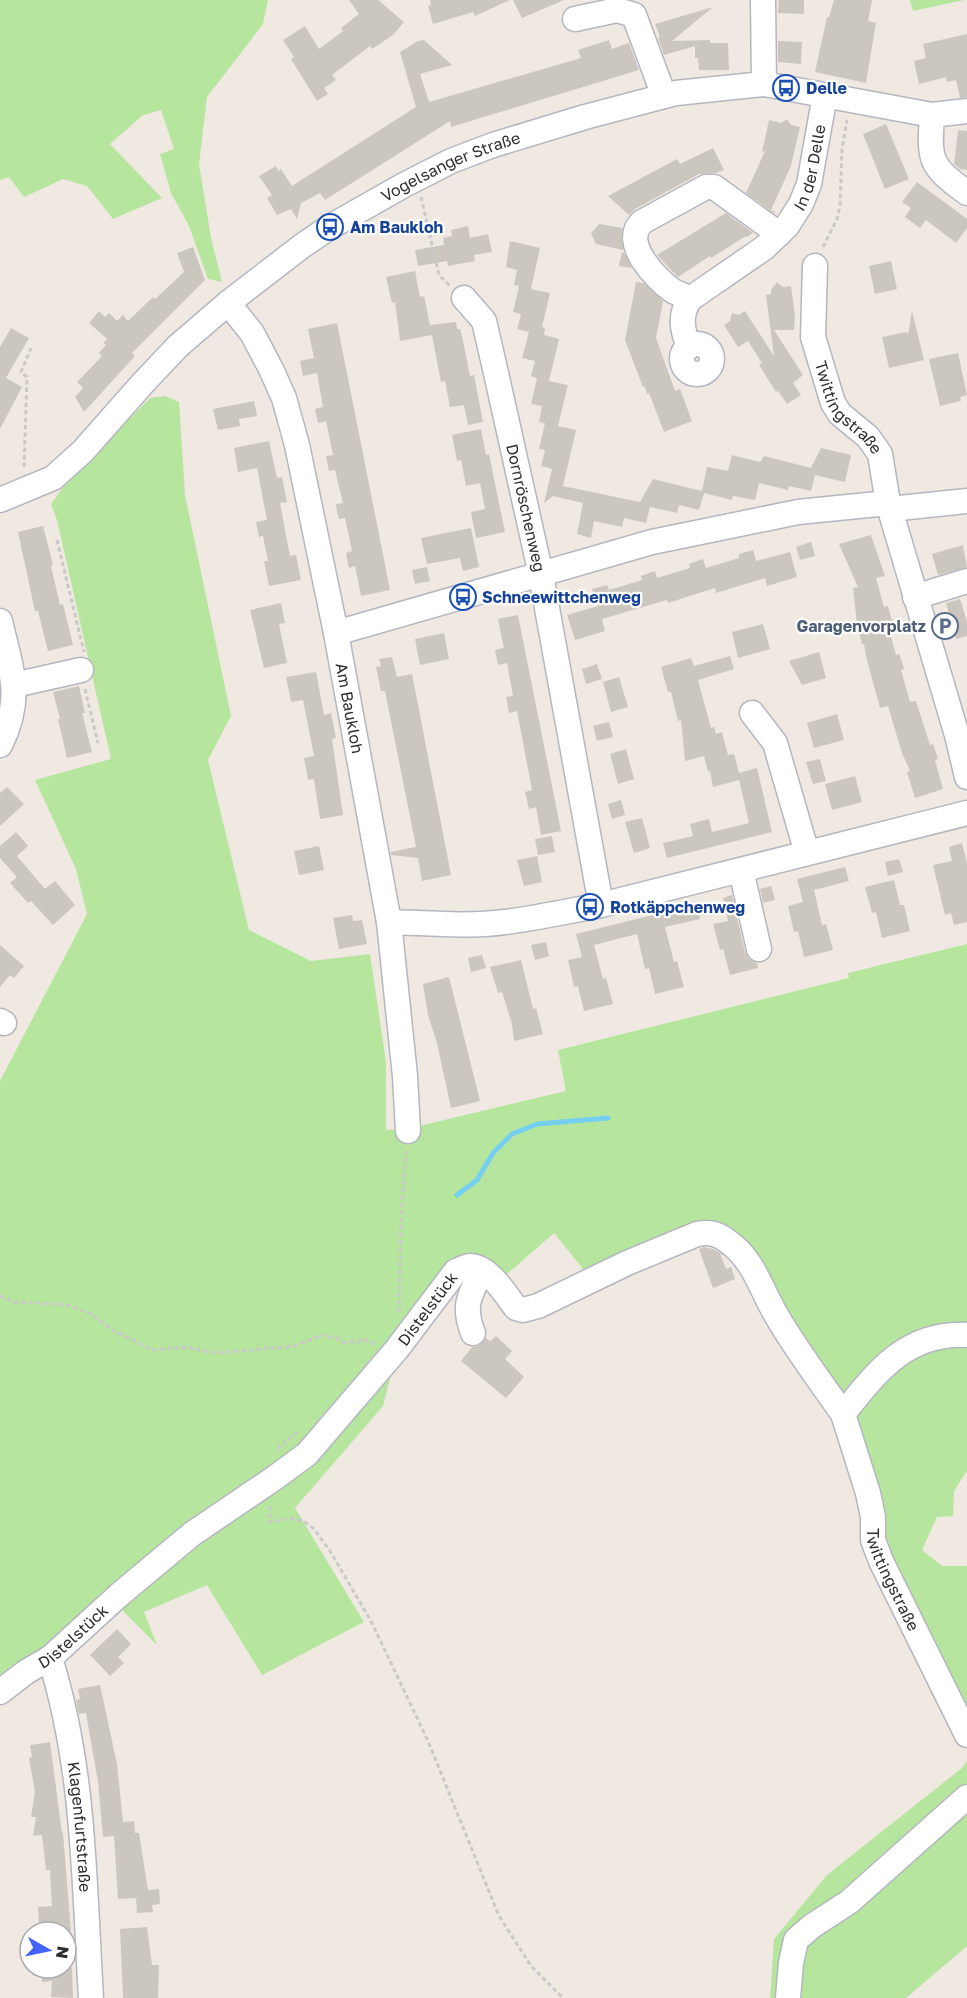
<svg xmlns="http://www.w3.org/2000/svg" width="967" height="1998" font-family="'Golos Text',sans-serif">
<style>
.green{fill:#b6e59e}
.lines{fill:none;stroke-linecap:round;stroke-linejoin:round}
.stream{stroke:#75cff0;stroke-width:5}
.building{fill:#cbc7bf}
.minor-casing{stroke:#b4b7c1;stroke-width:27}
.path{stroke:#c9c9c9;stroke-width:3;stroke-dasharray:4.5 3;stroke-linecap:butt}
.minor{stroke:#fff;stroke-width:24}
.labels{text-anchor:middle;stroke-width:4.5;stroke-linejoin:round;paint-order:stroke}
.transit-label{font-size:16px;font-weight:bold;fill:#164399;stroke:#fff;text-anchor:start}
.street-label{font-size:16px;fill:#2e2e2e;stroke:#fff}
.service-label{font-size:16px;font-weight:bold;fill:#4e5e75;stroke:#fff;text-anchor:end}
</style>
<rect width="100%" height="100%" fill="#efe9e1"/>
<!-- green -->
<path class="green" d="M0 0H268L263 24 207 97 199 164 211 238 222 282 208 279 189 226 171 193 160 154 174 149 161 110 143 115 110 144 162 198 113 219 87 186 63 179 24 197 9 177 0 180Z
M910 0H964L913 11Z
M165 396 179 402 185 495 231 716 208 760 249 930 311 961 370 954 386 1062V1130L411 1128 566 1091 558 1050 849 978 848 973 967 944V1335L924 1340 843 1414 717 1234 592 1280 554 1233 500 1280 481 1264 402 1331 383 1406 295 1508 364 1622 262 1675 207 1585 144 1612 157 1645 119 1607 0 1685V1081L87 914 76 869 35 780 111 759 57 520 51 504 68 481 150 398Z
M928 1343 967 1346V1471L954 1491 953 1516 937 1517 922 1550 942 1566H967V1716L893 1574 855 1411 886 1378Z
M967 1761V1946L906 1998H770L774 1939 827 1875 962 1768Z"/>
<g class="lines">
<!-- stream -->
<path class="stream" d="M457 1195 477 1180 493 1153 512 1134 537 1124 608 1118"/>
</g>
<!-- building -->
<path class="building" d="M349 0H378L404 22 393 35 372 49 370 46 332 75 336 80 324 88 328 94 317 101 291 59 294 57 283 40 305 26 319 49 343 31 341 28 359 14Z
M430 0H510L475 16 473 12 433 24 428 6 431 5Z
M513 0H564L522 18Z
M779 0H804V14L778 13Z
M834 0H872L868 21 876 23 866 83 815 72 827 17H829Z
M713 7 672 41 710 40V43H728L729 70H699L698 58H695V46L664 55 658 38 660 37 655 24Z
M967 34V97L960 98 956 80 947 82 946 77 919 84 914 61 926 58 923 44Z
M424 40 452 65 420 74 429 102 581 58 578 50 609 40 612 49 629 43 639 70 451 127 450 121 325 200 320 193 301 203 297 219 291 209 277 215 267 198 272 195 259 176 276 166 278 171 281 169 292 186 416 107 400 52 418 41Z
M778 41 802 42 801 64 778 62Z
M787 119 791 125 800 127 791 166 771 210 775 212 774 213 746 193 765 151 762 152 769 120 781 123Z
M886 124 909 179 885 189 863 134Z
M958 130 967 131V170L960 169 954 164Z
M713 148 724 170 716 173 699 174 635 209 629 215 608 196 677 159 680 164Z
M917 182 967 219V228L956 243 926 220 920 228 905 217 911 208 902 202Z
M726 213 753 233 747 237 746 236 711 258 710 256 678 277 657 255Z
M599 224 622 228 623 250 596 244 591 233Z
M468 226 470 238 488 234 492 252 474 255 475 261 448 266 447 261 418 266 415 250 444 245 443 238 452 236 451 230Z
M510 241 540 248 531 289 550 293 542 327 545 328 544 335 559 339 549 381 568 385 558 426 576 430 563 486 640 502 653 479 702 491 707 467 728 471 732 455 760 462 764 456 811 468 821 448 851 455 845 482 815 475 811 491 789 486 788 490 759 483 755 500 733 496 732 500 704 493 699 510 679 505 677 513 650 507 646 523 624 518 622 527 594 521 591 538 577 534 583 503 553 496 544 503 552 469 541 466 545 450 539 449 545 423 539 422 542 406 531 404 537 378 531 376 535 361 522 358 529 332 517 329 521 314 513 312 519 286 514 285 517 270 506 267Z
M193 247 205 280 132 353 135 356 84 412 75 397 83 388 77 382 102 356 99 353 106 345 103 343 107 339 89 323 99 311 105 317 109 313 117 321 123 315 128 321 153 297 155 299 184 272 177 253Z
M622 252 624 253 632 268 619 266Z
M891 261 897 289 875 294 869 266Z
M415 271 420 297 424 296 432 335 400 341 395 302 392 303 386 277Z
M636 282 644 283 663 301 656 338 675 391 680 389 692 421 664 432 649 393 647 394 645 387H643L625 340Z
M777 282 783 287 791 286 795 317 794 330H774L803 375 793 383 801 395 787 404 778 391 776 392 759 365 762 363 748 341 738 347 724 325 730 321 732 313 739 315 745 311 774 356 766 295 771 294V290Z
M912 311 924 360 889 368 882 337 907 332 908 335Z
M456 322 457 329H460L462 336 470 376 474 375 483 422 468 425 464 405 450 407 445 381 441 382 430 325Z
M337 323 390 590 361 596 355 566 349 568 346 553 352 551 345 518 339 519 337 512 336 504 343 503 335 470 329 471 326 456 333 455 326 421 318 423 315 409 323 407 317 373 303 376 300 361 314 358 308 329Z
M11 328 29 338 6 378 22 387 0 429V347Z
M958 353 967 395 960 397 961 401 940 406 929 359Z
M254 401 257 416 239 419 240 426 218 430 213 409Z
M481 429 486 455 489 454 505 532 476 538 471 512 485 509 480 483 466 486 461 460 457 461 452 435Z
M269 441 277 478 282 477 287 502 280 503 290 556 296 555 301 580 269 586 264 561H268L263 536 259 537 256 522 267 520 257 468 238 472 234 448Z
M43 526 53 565 51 566 60 605 63 604 73 645 48 651 38 611H35L18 532Z
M471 528 479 567 463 571 460 558 427 564 421 538Z
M871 535 885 576 876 578 884 607 888 606 892 621 887 622 896 655 899 654 902 662 904 669 901 670 910 702 916 701 930 745 933 744 938 759 935 760 943 789 915 798 907 772 910 771 902 753 888 706 880 708 867 660 864 644H862L857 624 853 588 858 587 839 544Z
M811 542 815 556 800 560 796 547Z
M963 545 967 567 938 575 932 554Z
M753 550 756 561 790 552 797 577 767 586 765 578 716 593 715 588 668 603 667 600 602 619 605 631 575 640 567 615 598 606 592 589 607 585 609 590 642 580 641 576 655 571 657 578 690 568 689 564 703 559 706 568 739 558V554Z
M427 567 430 581 415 584 412 570Z
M960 599 967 622V636L956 639 946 603Z
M281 603 285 623 279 624 287 663 264 668 250 610Z
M518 615 561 831 541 835 536 807 529 809 525 792 532 790 517 711 509 713 506 697 513 696 507 663 498 665 495 650 504 648 498 619Z
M763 624 770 649 738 658 732 632Z
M444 633 449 659 420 665 415 639Z
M819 652 826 678 802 685 789 661Z
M730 656 734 669 698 680 711 728 714 727 716 734 722 732 728 755 734 754 739 773 757 768 772 832 667 858 663 843 693 836 690 824 709 819 712 832 749 823 739 780 713 787 710 771 708 772 704 756 685 761 681 720 678 721 671 692H668L661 667 691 658 694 666Z
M392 657 397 677 412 674 451 875 422 881 418 858 391 855V852L416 847 385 691H381L376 667 381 666 379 659Z
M597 664 602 679 586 684 582 669Z
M316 672 324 715 331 713 336 738 332 739 343 815 320 819 314 779 308 780 304 758 314 756 303 700 291 702 286 677Z
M619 677 628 707 611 712 603 682Z
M79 686 85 713H82L92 752 67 758 58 719H60L53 692Z
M837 714 844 740 814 748 807 723Z
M609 722 613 737 597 741 593 726Z
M626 749 634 779 618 784 610 754Z
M820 759 826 781 813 784 806 762Z
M855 776 862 802 832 810 825 784Z
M7 787 24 804 0 826V793Z
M621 800 625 815 612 819 608 804Z
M642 818 650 848 634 853 625 822Z
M16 832 28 846 17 856 45 889 55 881 75 905 53 925 31 901 28 903 10 883 17 877 0 858V846Z
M552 836 555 852 538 855 535 839Z
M962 843 967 863V922L954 925 951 913 945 915 933 865 952 861 949 847Z
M319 846 324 870 299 875 294 851Z
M537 856 542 882 524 886 517 860Z
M899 859 903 872 888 876 885 862Z
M845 867 849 881 814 890 822 925 826 924 833 950 804 957 798 931 794 932 788 906 803 902 797 879Z
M894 880 900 905H904L910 931 882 938 876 912 872 913 865 887Z
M771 886 775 900 763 903 760 889Z
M732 895 745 952 749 959 757 963 758 968 730 975 723 949 720 950 713 924 728 921 723 898Z
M697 904 700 919 665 927 674 962 677 961 684 987 655 994 649 968 645 969 637 934 594 945 603 979 606 978 613 1004 584 1011 578 986 574 987 568 960 582 957 576 934Z
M352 915 353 921 362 920 367 944 339 949 333 918Z
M546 942 549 956 535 960 531 945Z
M0 945 24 966 14 978 10 975 0 987Z
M482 955 486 968 471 972 468 958Z
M521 960 533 1009 536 1008 543 1034 514 1041 512 1024 502 992 498 993 490 967Z
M449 977 480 1101 451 1108 437 1043 428 1015 423 984Z
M704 1247 713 1249 720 1253 726 1269 731 1267 735 1279 713 1288 699 1249Z
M496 1336 512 1351 505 1359 524 1377 506 1398 461 1361 472 1347 478 1346 486 1338 490 1341Z
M117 1629 131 1644 118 1657 124 1663 110 1676 90 1655Z
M100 1685 117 1764 123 1822 134 1821 135 1833H139L148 1890 159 1889 160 1904 152 1905 153 1912 137 1913 136 1898 118 1899 114 1836 103 1837 98 1782 86 1713 79 1714 76 1700 80 1699 78 1689Z
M50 1742 62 1833H63L71 1932H50V1927L39 1928 38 1907 52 1906 50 1870H46L42 1835 33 1836 36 1817H31L35 1792 29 1758 32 1757 30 1745Z
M147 1927 152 1965H159L158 1998H123L120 1929Z
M41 1968H72L73 1998 51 1997 52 1981 42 1982Z"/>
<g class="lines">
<defs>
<g id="minor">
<path d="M763 0 764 84"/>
<path d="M575 19 617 10 634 15 664 96"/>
<path d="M932 115C929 161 929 165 967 193"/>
<path id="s1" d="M815 266 813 337 833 403 840 414 868 437 880 454 888 503 957 735 967 777"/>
<path id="s2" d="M464 298 484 321 496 373 541 575 601 905"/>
<path d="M690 299C685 296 679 294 673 291 656 279 620 242 642 222L706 187H714L779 234"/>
<path id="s3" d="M228 303 252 333 271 369 284 398 297 445 336 633 389 922 405 1076 408 1131"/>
<circle cx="697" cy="359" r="15"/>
<path id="s4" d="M689 347C682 330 679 315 690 299L764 248 787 226 801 204 809 184 825 95"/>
<path id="s5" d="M0 500 53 478 83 451 143 383 178 346 228 303 302 246 330 227 404 185 451 161 493 145 585 117 676 93 764 84 932 115 967 111"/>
<path d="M890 509 967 501"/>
<path d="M915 597 967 581"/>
<path d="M0 621C11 669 24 698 0 745"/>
<path d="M336 633 652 542 798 512 888 503"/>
<path d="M14 685 81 670"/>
<path d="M752 713 775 743 807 853"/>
<path d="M741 870 759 949"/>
<path d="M389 922C427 923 467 927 505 922 537 918 569 911 601 905L967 813"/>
<path d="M0 1021 4 1023"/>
<path d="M473 1333C462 1305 470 1295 482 1270"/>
<path id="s6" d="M843 1414 868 1493 873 1517V1540L881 1561 967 1735"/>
<path id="s7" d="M50 1658C85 1770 84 1883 91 1998"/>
<path id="s8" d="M0 1692 26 1672 50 1658 119 1595 192 1534 276 1477 307 1454 397 1349 456 1271C460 1270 466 1266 470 1266 489 1266 506 1295 516 1308L523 1310 538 1306 627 1263 697 1234C715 1230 725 1238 738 1250 757 1269 764 1296 778 1318 797 1351 821 1382 843 1414 877 1371 907 1332 967 1335"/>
<path d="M788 1998 791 1963 796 1940 812 1926 849 1902 967 1797"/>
</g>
</defs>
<!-- minor casing -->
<use href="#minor" class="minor-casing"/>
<!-- path -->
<path class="path" d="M421 197 439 275 450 286
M823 247 837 219 840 206 842 149 847 120
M24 467 27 377 21 372 31 348
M57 540 84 652
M85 689 98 743
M0 1296 15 1302 68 1305 91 1314 114 1331 153 1350 185 1347 216 1353 295 1346 322 1335 337 1338 344 1343 366 1340 375 1344
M399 1312 401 1224 406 1151
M277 1449 297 1432
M271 1506 269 1522 292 1518 305 1522 314 1529 330 1551 372 1623 428 1741 499 1916 531 1966 563 1998"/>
<!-- minor -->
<use href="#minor" class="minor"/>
</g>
<!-- icons -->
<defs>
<symbol id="bus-ring" viewBox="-11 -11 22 22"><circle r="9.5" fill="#fff" stroke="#1a4fb4" stroke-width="1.5"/><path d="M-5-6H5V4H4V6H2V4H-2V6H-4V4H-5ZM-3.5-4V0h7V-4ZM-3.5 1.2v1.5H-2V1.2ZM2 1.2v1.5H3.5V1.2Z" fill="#1a4fb4"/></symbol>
<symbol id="parking-ring" viewBox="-11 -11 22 22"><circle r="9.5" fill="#fff" stroke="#5c6f8a" stroke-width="1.5"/><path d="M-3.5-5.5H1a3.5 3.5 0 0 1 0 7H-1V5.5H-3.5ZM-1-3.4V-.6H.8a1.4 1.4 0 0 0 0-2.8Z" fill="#5c6f8a"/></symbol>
</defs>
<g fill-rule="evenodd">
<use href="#bus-ring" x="771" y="73" width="30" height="30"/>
<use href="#bus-ring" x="315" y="212" width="30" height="30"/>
<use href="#bus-ring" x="448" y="582" width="30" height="30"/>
<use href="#parking-ring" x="930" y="611" width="30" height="30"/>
<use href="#bus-ring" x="575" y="892" width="30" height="30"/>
</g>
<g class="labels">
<!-- transit labels -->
<g class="transit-label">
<text x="806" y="94">Delle</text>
<text x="350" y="233">Am Baukloh</text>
<text x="482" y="603">Schneewittchenweg</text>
<text x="610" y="913">Rotkäppchenweg</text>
</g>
<!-- street labels -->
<g class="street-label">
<text dy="6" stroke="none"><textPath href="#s4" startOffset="236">In der Delle</textPath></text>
<text dy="6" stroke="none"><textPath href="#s5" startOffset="568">Vogelsanger Straße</textPath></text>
<text dy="6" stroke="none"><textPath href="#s1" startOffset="152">Twittingstraße</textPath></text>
<text dy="6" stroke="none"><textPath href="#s2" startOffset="222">Dornröschenweg</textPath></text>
<text dy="6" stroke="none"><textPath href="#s3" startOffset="428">Am Baukloh</textPath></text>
<text dy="6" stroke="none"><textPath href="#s8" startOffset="578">Distelstück</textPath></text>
<text dy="6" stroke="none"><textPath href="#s6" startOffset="174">Twittingstraße</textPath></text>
<text dy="6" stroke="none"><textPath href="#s8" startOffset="92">Distelstück</textPath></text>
<text dy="6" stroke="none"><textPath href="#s7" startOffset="172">Klagenfurtstraße</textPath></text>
</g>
<!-- service labels -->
<g class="service-label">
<text x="926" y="632">Garagenvorplatz</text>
</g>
</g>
<!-- north arrow -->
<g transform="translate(48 1950) rotate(99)"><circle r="28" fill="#ffffff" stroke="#ababab" stroke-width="1.5"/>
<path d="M0-4.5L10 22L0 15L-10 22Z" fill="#4264fb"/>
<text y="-9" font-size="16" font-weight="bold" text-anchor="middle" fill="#2e2e2e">N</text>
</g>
</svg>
